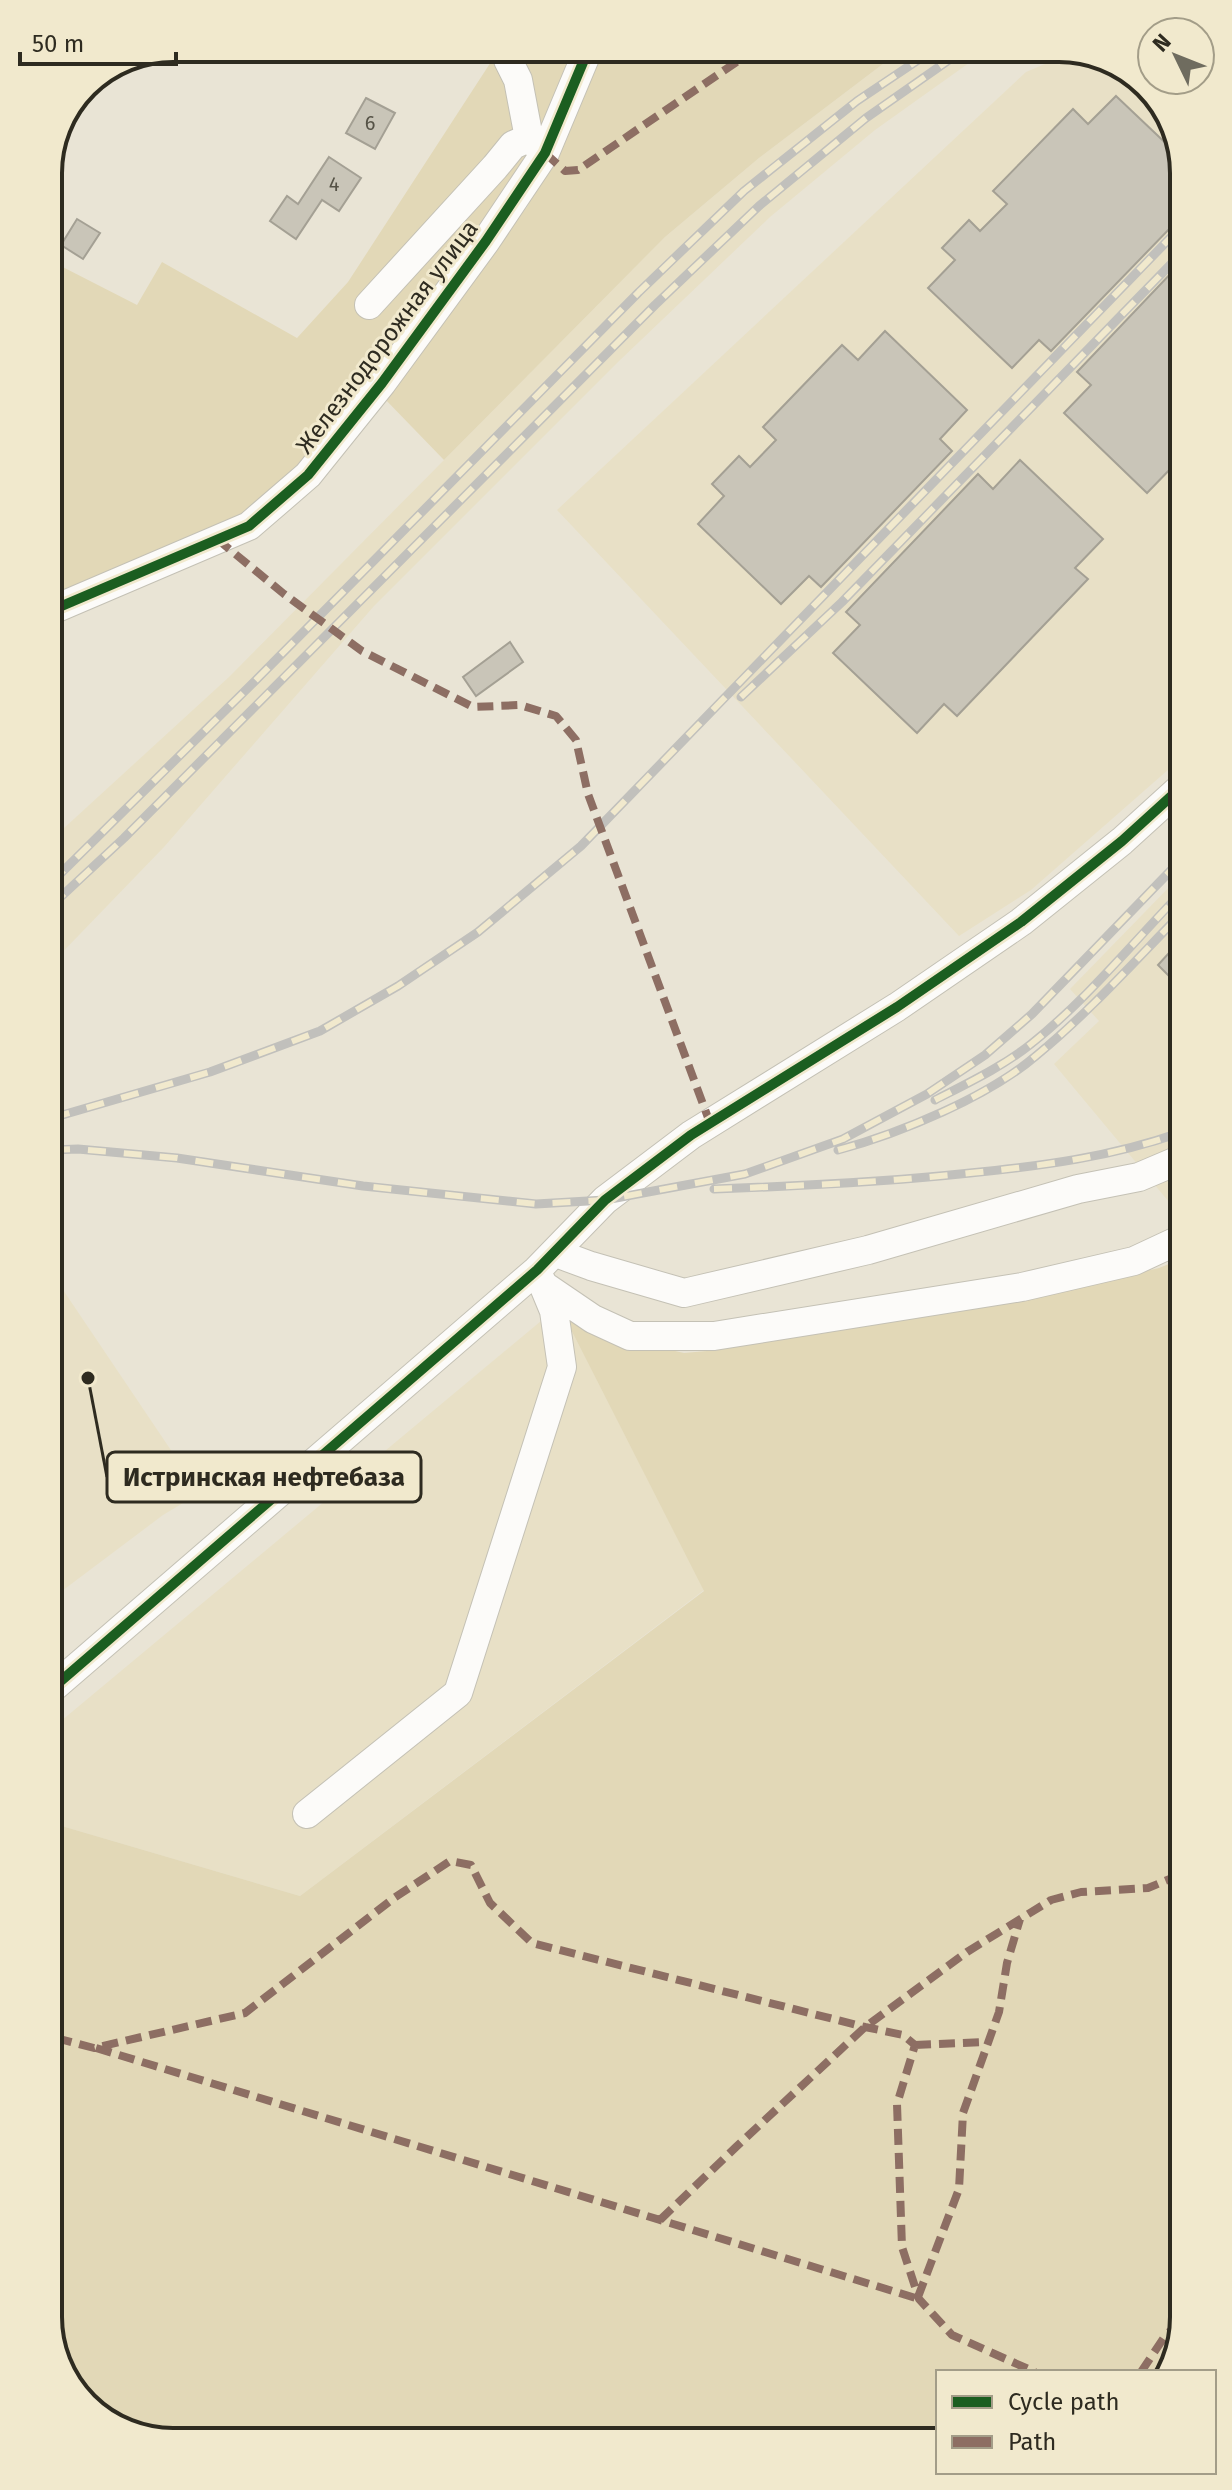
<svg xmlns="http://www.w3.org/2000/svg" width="1232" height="2490" font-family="'Fira Sans',sans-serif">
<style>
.built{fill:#e8e0c6}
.green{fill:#e2d8b7}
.building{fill:#c9c5b8;stroke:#a4a094;stroke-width:2}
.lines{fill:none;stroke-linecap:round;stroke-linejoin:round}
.minor-casing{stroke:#c4c1b5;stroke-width:30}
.minor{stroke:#fcfbf9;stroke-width:28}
.rail-casing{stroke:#c1c0bc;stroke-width:9}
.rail{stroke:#f1e9cd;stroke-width:6;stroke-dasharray:18;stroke-linecap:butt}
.quiet{stroke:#8d6e63;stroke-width:8;stroke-dasharray:16 8;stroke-linecap:butt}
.cycleway-casing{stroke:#f1e9cd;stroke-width:15}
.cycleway{stroke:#1b5e20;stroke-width:10}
.labels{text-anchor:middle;stroke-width:6;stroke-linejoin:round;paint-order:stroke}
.number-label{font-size:20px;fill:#555246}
.street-label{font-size:24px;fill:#2e2b20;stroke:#f1e9cd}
.rim{fill:none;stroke:#2e2b20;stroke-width:4}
.leader{fill:none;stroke:#2e2b20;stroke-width:3}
.callout-dot{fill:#2e2b20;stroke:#f1e9cd;stroke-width:3}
.callout{fill:#f1e9cd;stroke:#2e2b20;stroke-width:3}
.callout-label{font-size:26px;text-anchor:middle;font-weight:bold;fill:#2e2b20}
</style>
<rect width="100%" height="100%" fill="#e9e4d5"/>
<!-- built -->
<path class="built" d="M904 48H990L875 130 770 217 618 362 374 606 164 847 52 963 51 840 229 677 665 237 759 158Z
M1076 51 1135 74 1175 125 1177 762 1031 890 959 936 557 510 1026 72Z
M1178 878 1179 1214 1054 1064 1099 1021 1070 989Z
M53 1275 191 1480 183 1503 163 1515 54 1597Z
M559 1306 704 1590 300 1896 55 1824V1726Z"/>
<!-- green -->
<path class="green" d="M500 48H584L542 148 308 465 248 511 50 598 49 260 137 305 162 262 297 338 348 282Z
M597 48H688L696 55 704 48H904L759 158 665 237 444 460 382 396 527 207 559 148Z
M1179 1260 1184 2318 1167 2372H938V2434L165 2442 97 2416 57 2365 55 1824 300 1896 704 1591 559 1306 640 1343 684 1353 718 1350 1102 1281 1159 1268Z"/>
<!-- building -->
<path class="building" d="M1116 96 1175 152V223L1051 351 1039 340 1012 368 928 288 955 260 942 248 969 220 980 231 1007 204 993 191 1073 109 1088 124Z
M366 98 395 113 375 149 346 133Z
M329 157 361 178 339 211 322 200 296 239 270 221 287 196 298 204Z
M77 219 100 233 83 259 61 245Z
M1175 269 1176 463 1147 493 1064 413 1091 385 1077 372Z
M885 331 967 410 940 439 952 451 821 587 809 576 781 604 698 524 724 496 712 484 739 456 750 467 776 440 763 427 842 345 858 360Z
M1020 460 1103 539 1075 568 1088 579 957 716 944 704 917 733 833 653 860 625 846 612 978 474 993 489Z
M510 642 523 662 476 696 463 677Z
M1178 943V985L1158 965Z"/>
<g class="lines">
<defs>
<path id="minor" d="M508 60 518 80 529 138
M369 305 495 167 513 145 529 138 545 153
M50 611 249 526 308 475 382 383 486 241 545 153 589 48
M556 1253 591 1266 684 1293 868 1250 1078 1189 1139 1177 1179 1160
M543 1285 593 1319 630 1336H714L1022 1287 1134 1261 1179 1240
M55 1686 537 1270 605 1200 691 1135 897 1007 1021 922 1122 841 1177 791
M307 1814 458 1693 562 1367 554 1311 542 1282"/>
</defs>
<!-- minor casing -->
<use href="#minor" class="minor-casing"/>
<!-- minor -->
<use href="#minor" class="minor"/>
<defs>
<path id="rail" d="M741 697 842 602 1175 260
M51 883 255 681 639 292 744 191 857 101 936 48
M51 906 124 838 655 305 759 206 866 118 966 48
M935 1100C968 1083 1002 1067 1031 1044 1085 1001 1130 946 1178 896
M52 1118 210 1072 320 1031 398 986 478 932 581 846 1175 233
M52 1150 78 1149 177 1158 363 1186 536 1204 605 1200 745 1174 843 1139 927 1094 985 1055 1032 1014 1178 863
M838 1150C901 1133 988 1097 1037 1055 1088 1013 1132 964 1178 917
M714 1189C800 1186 885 1182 970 1173 1041 1166 1111 1157 1179 1133"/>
</defs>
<!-- rail casing -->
<use href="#rail" class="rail-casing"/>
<!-- rail -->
<use href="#rail" class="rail"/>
<!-- quiet -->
<path class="quiet" d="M545 153 565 171 578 170 757 48
M217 539 284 594 362 651 473 707 520 705 556 716 576 740 588 794 710 1123
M56 2038 94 2048 245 2013 394 1898 450 1861 471 1865 490 1903 532 1943 865 2027 903 2035 915 2045 897 2104 902 2247 919 2299 952 2335 1035 2372
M915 2045 987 2042
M96 2048 919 2299
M660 2220 736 2147 865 2027 967 1952 1051 1900 1081 1892 1148 1888 1182 1874
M918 2297 959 2189 963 2113 999 2012 1007 1963 1020 1919
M1141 2372 1167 2333 1181 2326"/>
<defs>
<path id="cycleway" d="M50 611 249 526 308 475 382 383 486 241 545 153 589 48
M55 1686 537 1270 605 1200 691 1135 897 1007 1021 922 1122 841 1177 791"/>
</defs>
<!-- cycleway casing -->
<use href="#cycleway" class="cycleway-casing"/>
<!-- cycleway -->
<use href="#cycleway" class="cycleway"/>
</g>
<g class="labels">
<!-- number labels -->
<g class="number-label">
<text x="370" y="130">6</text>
<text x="334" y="191">4</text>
</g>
<!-- street labels -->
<g class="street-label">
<text transform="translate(387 337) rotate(-53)" y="8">Железнодорожная улица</text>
</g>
</g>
<!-- crop -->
<path d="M0 0H1232V2490H0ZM173 62H1059A111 111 0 0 1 1170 173V2317A111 111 0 0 1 1059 2428H173A111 111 0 0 1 62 2317V173A111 111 0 0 1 173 62Z" fill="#f1e9cd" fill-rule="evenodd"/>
<path class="rim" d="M173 62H1059A111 111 0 0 1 1170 173V2317A111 111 0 0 1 1059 2428H173A111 111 0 0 1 62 2317V173A111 111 0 0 1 173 62Z"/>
<!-- callouts -->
<path class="leader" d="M88 1378L107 1477"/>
<circle class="callout-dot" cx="88" cy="1378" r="8"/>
<rect class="callout" x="107" y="1452" width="314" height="50" rx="8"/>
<g class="callout-label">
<text x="264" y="1486">Истринская нефтебаза</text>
</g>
<!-- legend -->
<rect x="936" y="2370" width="280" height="104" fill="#f1e9cd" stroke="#a39d88" stroke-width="2"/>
<rect x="952" y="2396" width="40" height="12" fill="#1b5e20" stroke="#a39d88" stroke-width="2"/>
<text x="1008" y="2410" font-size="24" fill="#2e2b20">Cycle path</text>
<rect x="952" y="2436" width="40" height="12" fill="#8d6e63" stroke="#a39d88" stroke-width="2"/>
<text x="1008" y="2450" font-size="24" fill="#2e2b20">Path</text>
<!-- north arrow -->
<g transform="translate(1176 56) rotate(313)"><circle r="38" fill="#f1e9cd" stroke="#a39d88" stroke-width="2"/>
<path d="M0-6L14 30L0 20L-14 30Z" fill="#6f6c5f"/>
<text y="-12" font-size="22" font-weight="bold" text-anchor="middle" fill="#2e2b20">N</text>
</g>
<!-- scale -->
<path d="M20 52v12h156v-12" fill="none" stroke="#2e2b20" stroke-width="4"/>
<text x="32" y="52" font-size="24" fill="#2e2b20" stroke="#f1e9cd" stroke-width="6" paint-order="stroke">50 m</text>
</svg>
